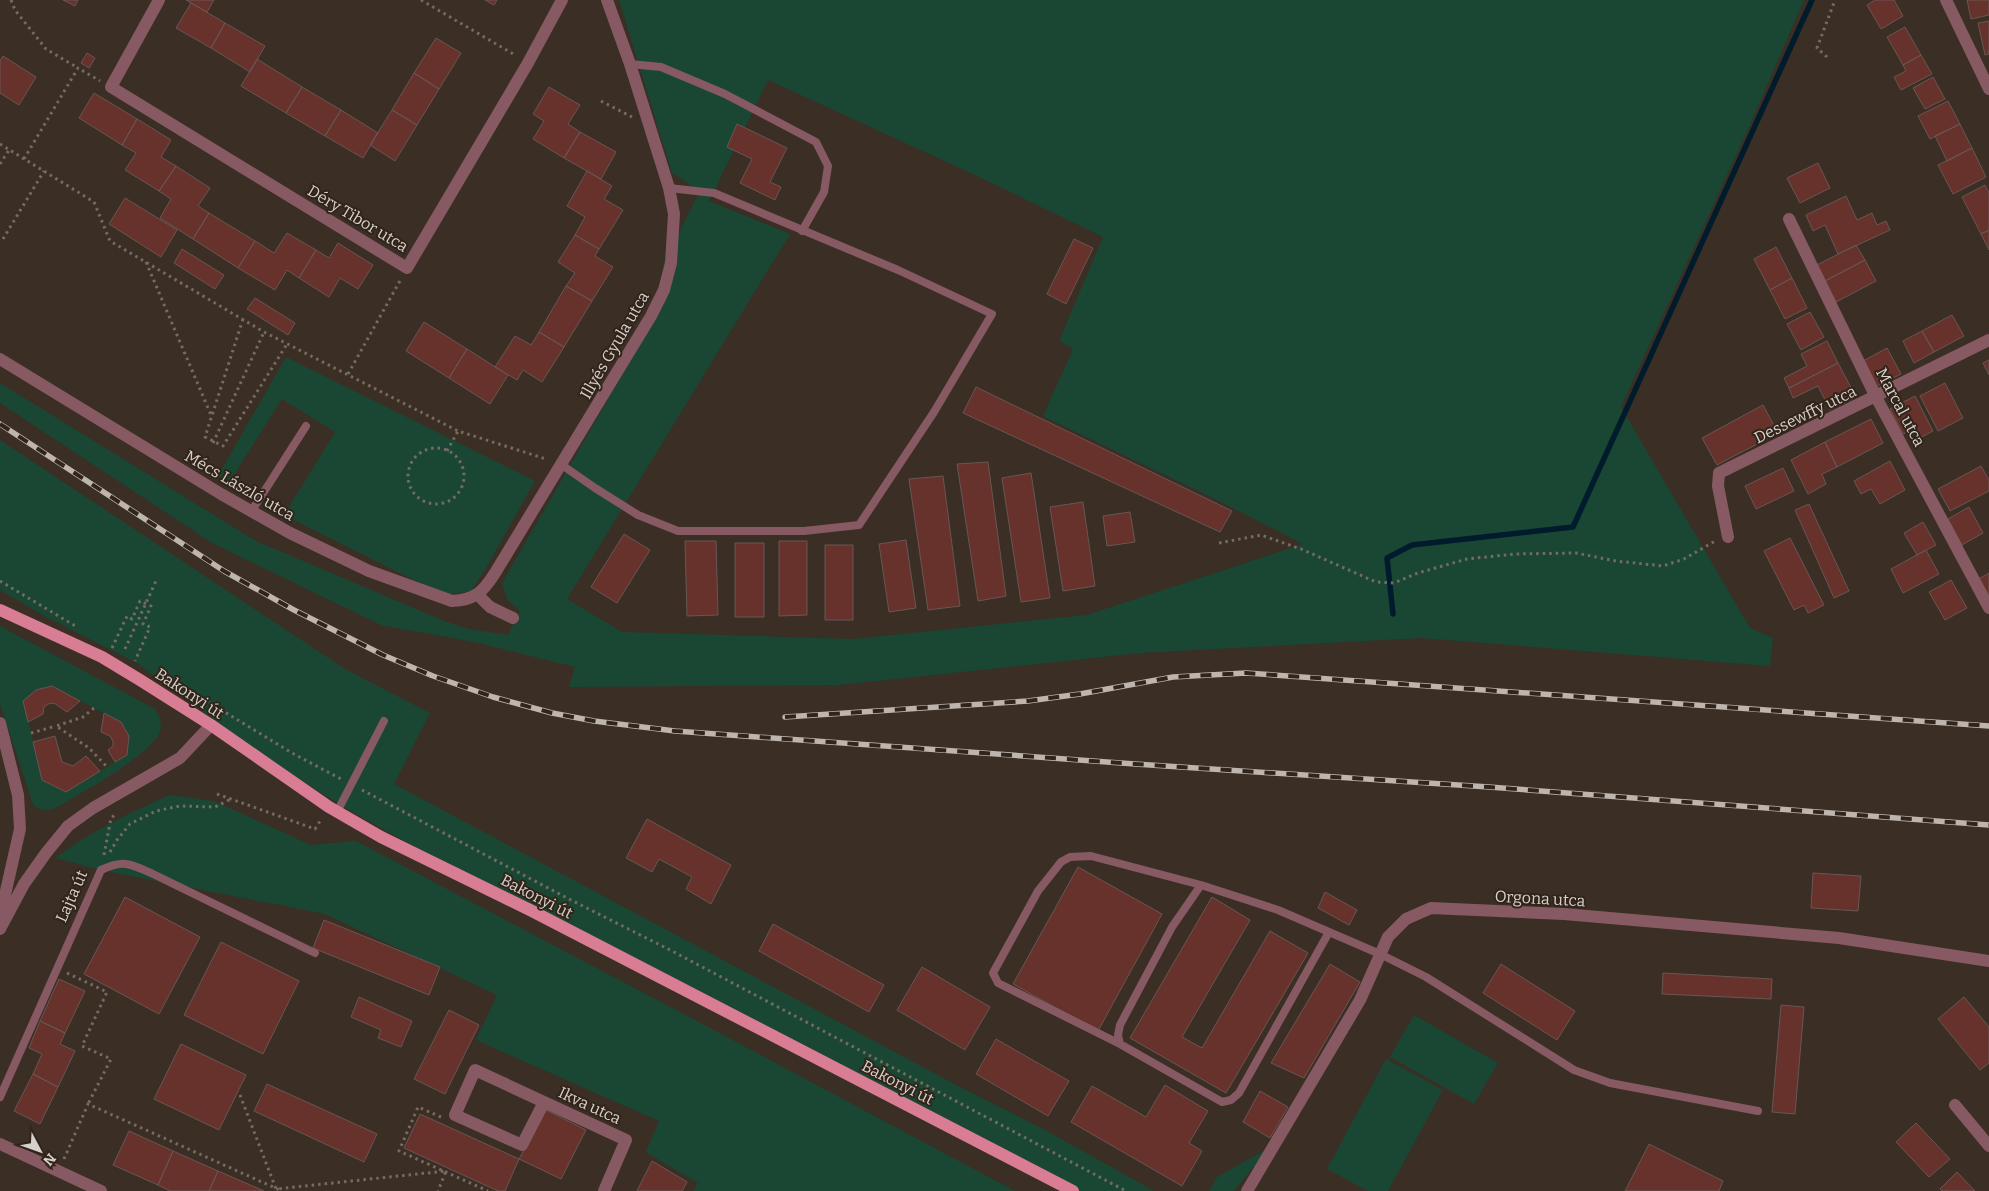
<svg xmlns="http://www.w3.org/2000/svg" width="1989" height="1191" font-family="Bitter,serif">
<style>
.green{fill:#194734;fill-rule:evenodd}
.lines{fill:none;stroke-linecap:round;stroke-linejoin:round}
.stream{stroke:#001c2c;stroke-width:5.5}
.building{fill:#67322c;stroke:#695653}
.path{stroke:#766b63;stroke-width:3;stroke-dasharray:2.5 4;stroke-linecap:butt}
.service{stroke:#875963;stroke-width:8}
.minor{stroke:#875963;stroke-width:12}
.tertiary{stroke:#875963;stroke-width:12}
.primary{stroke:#d97d94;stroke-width:12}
.rail-casing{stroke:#bdb5ae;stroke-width:5.5}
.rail{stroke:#31241b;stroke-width:4;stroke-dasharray:11;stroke-linecap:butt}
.labels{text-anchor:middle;stroke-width:4;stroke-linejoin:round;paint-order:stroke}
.street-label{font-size:16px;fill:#d8d0ca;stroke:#31241b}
</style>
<rect width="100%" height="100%" fill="#3b2e25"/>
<!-- green -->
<path class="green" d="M619 0H1804L1748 129 1621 407 1750 628 1773 638 1770 666 1422 638 1140 653 839 685 569 687 575 667 474 642 381 625 212 543 0 403V383L256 541 444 621 469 629 508 635 520 611 507 599 502 583 654 320 664 262 700 191 672 173ZM768 80 975 175 1103 237 1059 341 1073 349 1043 416 1217 500 1303 544 1087 615 853 639 622 632 567 599 790 234 709 201Z
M286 357 535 481 486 568 471 591 444 595 284 515 335 432 282 399 230 481 218 476Z
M0 440 345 669 430 713 394 784 962 1088 1047 1131 1154 1191H1080L529 911 352 812 271 762 137 663 46 617 0 590Z
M0 626 155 709C160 717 163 725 159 734 146 758 82 792 56 808 45 811 41 812 33 804L0 704ZM52 686 121 722 129 736 127 755 65 792 42 780 24 702 36 690Z
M170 795 214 801 311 845 356 841 712 1029 1015 1191H693L698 1183 646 1152 659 1121 476 1040 497 995 325 914 101 870 55 858C92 831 128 813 170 795Z
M1414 1015 1498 1063 1474 1104 1390 1057Z
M1386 1059 1443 1090 1388 1191H1368L1327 1169Z
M1269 1148 1234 1191H1209L1217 1177Z"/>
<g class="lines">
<!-- stream -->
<path class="stream" d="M1393 614 1387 558 1412 545 1573 527 1812 0"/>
</g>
<!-- building -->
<path class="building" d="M63 0H78L75 6Z
M186 0H214L207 12Z
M485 0H497L494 5Z
M1875 0H1894L1903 16 1881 29 1867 5Z
M1967 0H1989V15L1971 19Z
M191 3 225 23 211 48 176 28Z
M1989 21V54L1985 55 1978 23Z
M225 23 265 46 250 72 211 48Z
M1905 27 1921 55 1903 65 1887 37Z
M436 38 461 53 439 89 414 73Z
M87 53 95 58 89 68 81 63Z
M1921 55 1932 74 1901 90 1894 77 1906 71 1903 65Z
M3 56 36 77 19 105 0 93V61Z
M257 59 302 87 286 113 241 86Z
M414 73 439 89 417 125 392 110Z
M1933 77 1945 99 1925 109 1913 88Z
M302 87 341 110 325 136 286 113Z
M549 87 580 105 568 124 580 132 564 158 533 139 544 121 533 114Z
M94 93 137 119 122 145 79 118Z
M1948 101 1960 124 1930 139 1918 116Z
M341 110 378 133 363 158 325 136Z
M392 110 417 125 395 161 370 145Z
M137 119 171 140 161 157 176 166 159 191 125 170 136 153 122 145Z
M737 124 787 148 770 182 781 187 775 200 740 183 752 159 727 147Z
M1960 124 1972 148 1947 161 1935 136Z
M580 132 616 152 601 179 564 158Z
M1972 148 1986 177 1953 194 1938 165Z
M1818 163 1830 188 1800 203 1787 178Z
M176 166 210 188 198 206 209 213 193 239 160 218 171 199 159 191Z
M587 171 612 186 604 199 623 210 599 249 575 235 585 217 567 206Z
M1985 185 1989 193V230L1981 234 1962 197Z
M1846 196 1857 220 1872 213 1877 225 1886 221 1890 230 1838 254 1825 225 1813 231 1806 215Z
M125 198 177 230 161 257 109 224Z
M209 213 255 241 238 268 193 239Z
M1989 230V250L1981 234Z
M287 233 316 250 299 278 287 270 275 290 238 268 255 241 274 253Z
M575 235 599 249 595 256 613 267 592 301 566 286 575 273 558 262Z
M1074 239 1093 248 1066 304 1047 294Z
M338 243 373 265 358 289 340 278 329 297 299 278 316 250 329 258Z
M1856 245 1865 260 1825 281 1817 265Z
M1776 247 1792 278 1770 290 1754 259Z
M182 249 224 275 215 289 174 263Z
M1865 260 1876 281 1836 302 1825 281Z
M1792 278 1807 308 1785 319 1770 290Z
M566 286 592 301 564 347 539 332Z
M255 298 295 323 288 335 247 309Z
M1810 312 1824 337 1801 350 1787 324Z
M1952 315 1964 336 1934 352 1922 331Z
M424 322 467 349 449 378 406 351Z
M1922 331 1934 352 1914 363 1903 341Z
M539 332 564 347 542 382 523 370 517 380 495 367 515 336 531 345Z
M1827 341 1838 363 1789 388 1784 378 1807 366 1801 354Z
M1887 348 1901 374 1877 386 1863 361Z
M467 349 508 375 490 404 449 378Z
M1989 360V375L1983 363Z
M1838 363 1856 397 1830 410 1818 386 1793 398 1789 388Z
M1945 383 1963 418 1938 431 1920 396Z
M976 387 1232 511 1220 532 963 413Z
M1915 396 1933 431 1918 439 1913 429 1903 434 1890 409Z
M1763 405 1778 433 1717 465 1702 438Z
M1871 419 1883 443 1837 467 1825 442Z
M1825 442 1837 467 1822 474 1826 484 1808 494 1791 460Z
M1890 461 1905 490 1880 504 1871 489 1861 494 1854 481Z
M988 462 1006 596 978 601 957 464Z
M1981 466 1989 480V491L1950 511 1938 489Z
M1783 468 1794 491 1756 509 1745 486Z
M1031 473 1050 598 1021 602 1002 478Z
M943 476 960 606 928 610 909 479Z
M1083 502 1095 586 1063 591 1050 507Z
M1809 504 1849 591 1834 598 1795 510Z
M1969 507 1983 533 1962 545 1948 519Z
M1130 512 1135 542 1107 546 1103 516Z
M1923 522 1936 545 1917 555 1904 533Z
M624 534 650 550 617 603 591 587Z
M1790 538 1824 605 1808 613 1804 605 1794 610 1764 551Z
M906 540 916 608 889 612 879 544Z
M685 541H716L718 615 687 616Z
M779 541H807V615L779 616Z
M735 543H764V617H735Z
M825 545H853V620H825Z
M1926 550 1939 574 1903 593 1891 569Z
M1989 573V602L1977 580Z
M1951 580 1967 608 1945 620 1929 592Z
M52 686 80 701 67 712 54 703 48 704 44 707 43 714 28 722 23 701 36 690Z
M104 713 121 722 129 736 127 755 115 762 108 750 113 746V741L110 736 101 732Z
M55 736 62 762 73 766 86 756 100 771 66 792 42 780 33 742Z
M647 819 731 865 711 904 686 889 692 877 659 859 652 872 626 858Z
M1078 867 1162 914 1098 1031 1013 984Z
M1813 873 1861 876 1858 911 1811 908Z
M1325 892 1357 910 1349 925 1318 908Z
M125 897 200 937 159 1014 84 974Z
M1212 897 1250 920 1182 1037 1202 1048 1270 931 1308 953 1226 1093 1130 1038Z
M324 920 440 967 429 995 313 948Z
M773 924 884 985 869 1012 759 951Z
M221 942 299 981 263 1054 184 1015Z
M1330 964 1360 982 1304 1078 1271 1063Z
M1501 964 1575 1011 1557 1040 1483 993Z
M922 967 990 1007 965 1050 897 1010Z
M1663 973 1772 979 1771 999 1662 994Z
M59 979 85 991 65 1033 40 1021Z
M359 997 412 1021 401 1047 378 1038 381 1030 351 1017Z
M1964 997 1989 1027V1063L1980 1070 1938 1019Z
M1781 1005 1804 1007 1795 1114 1772 1112Z
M449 1010 479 1025 445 1094 414 1079Z
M40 1021 65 1033 60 1044 75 1051 58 1087 33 1074 42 1054 29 1048Z
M996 1039 1069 1081 1048 1116 976 1074Z
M181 1044 246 1075 219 1130 154 1099Z
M33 1074 58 1087 40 1124 14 1111Z
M267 1084 377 1134 364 1162 254 1111Z
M1165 1085 1208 1111 1189 1143 1202 1151 1182 1186 1071 1122 1092 1086 1146 1117Z
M1260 1091 1288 1107 1270 1138 1243 1122Z
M546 1110 586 1130 561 1179 519 1159Z
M420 1114 519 1159 505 1191H498L404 1148Z
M1916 1123 1950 1159 1929 1177 1896 1142Z
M129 1131 173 1151 158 1185 113 1165Z
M1649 1144 1723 1181 1719 1191H1625Z
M173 1151 218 1171 209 1191H170L158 1185Z
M652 1161 687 1182 682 1191H637Z
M218 1171 264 1191H209Z
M1957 1172 1975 1191H1942L1940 1189Z"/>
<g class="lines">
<!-- path -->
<path class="path" d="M11 0 15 10 46 49 78 68
M421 0 515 55
M1827 57 1817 48 1835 0
M601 101 632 117
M0 144 94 202 110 241 264 332 458 431 546 459
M24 159 78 68 100 81
M0 164 9 150
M3 239 44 171
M146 262 211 415
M243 319 205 437 223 446 287 344
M348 374 401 279
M213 443 264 332
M408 476a28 28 0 1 1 56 0a28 28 0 1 1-56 0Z
M447 451 458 431
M1219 543 1261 535 1301 549 1376 582 1394 583 1418 573 1467 559 1515 554 1576 553 1616 561 1663 566 1684 559 1715 541
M0 581 77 627
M112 648 127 616 132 619 140 601 151 606 143 624 150 627 135 661
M125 649 156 581
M187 689 292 753 341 779
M94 708 83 717 56 726 89 748 107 767
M31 733 56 726
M362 790 569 899 672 951 1126 1191
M217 794 315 829 322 818
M110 852 117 840 130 824 156 811 180 806 215 807 231 799
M104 855 111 818 116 814
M67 973 107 992 82 1046 111 1059 88 1104
M240 1095 276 1189 446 1171 438 1191
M441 1117 418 1107 399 1151 488 1191
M64 1159 88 1104 282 1191"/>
<!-- service -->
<path class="service" d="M630 64 661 67 725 94 816 142 828 166 824 192 802 231
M562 465 595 488 638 515 678 531H804L859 525 934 412 992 314 898 270 714 193 669 188
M251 512 306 426
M337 812 384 721
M1329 932 1239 1093 1231 1100 1222 1102 1120 1044 1118 1035 1120 1025 1172 927 1201 885 1278 910 1380 954 1426 977 1574 1070 1610 1083 1758 1111
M1120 1044 998 983 993 973 1038 891 1061 862 1070 857 1091 856 1201 885
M0 1097 101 870C123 860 129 863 151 873L315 953"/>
<!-- minor -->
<path class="minor" d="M159 0 111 87 407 268 528 63 562 0
M1946 0 1989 89
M1789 219 1876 397 1989 608
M0 359 221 494 290 533 369 571 452 601C475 600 483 592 495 573L651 316 664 290 671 263 674 214 669 188 630 64 607 0
M1728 537 1718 486 1719 473 1989 340
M478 595 490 607 513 618
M544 1102 522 1145 455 1115 475 1070 626 1140 604 1191
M1955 1105 1989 1146
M0 1144 101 1191
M1247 1191 1360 1000 1388 937 1406 919 1431 908 1564 914 1839 938 1989 961"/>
<!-- tertiary -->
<path class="tertiary" d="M0 723 18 795 20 829 0 917
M0 929 24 884 46 853 68 826 93 808 180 758 211 725"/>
<!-- primary -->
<path class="primary" d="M0 610 102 657 140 680 211 725 329 807 381 837 530 910 1073 1191"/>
<defs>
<path id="rail" d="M0 424 224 571 294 610 383 655 433 676 493 697 552 713 594 721 675 731 1135 764 1489 787 1989 825
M785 717 1028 701 1080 694 1173 677 1246 673 1989 726"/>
</defs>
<!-- rail casing -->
<use href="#rail" class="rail-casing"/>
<!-- rail -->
<use href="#rail" class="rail"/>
</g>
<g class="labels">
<!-- street labels -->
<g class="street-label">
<text transform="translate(358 218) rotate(31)" y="6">Déry Tibor utca</text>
<text transform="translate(614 345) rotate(-60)" y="6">Illyés Gyula utca</text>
<text transform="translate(1901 407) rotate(62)" y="6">Marcal utca</text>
<text transform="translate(1805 414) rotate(-26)" y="6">Dessewffy utca</text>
<text transform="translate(240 485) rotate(30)" y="6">Mécs László utca</text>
<text transform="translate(190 693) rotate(33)" y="6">Bakonyi út</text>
<text transform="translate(71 896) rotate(-66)" y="6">Lajta út</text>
<text transform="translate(537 896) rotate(27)" y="6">Bakonyi út</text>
<text transform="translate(1540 898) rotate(3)" y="6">Orgona utca</text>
<text transform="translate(898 1082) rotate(27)" y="6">Bakonyi út</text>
<text transform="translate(590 1105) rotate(25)" y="6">Ikva utca</text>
</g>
</g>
<!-- north arrow -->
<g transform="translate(40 1151) rotate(131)" stroke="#31241b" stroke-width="4" paint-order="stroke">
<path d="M0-4L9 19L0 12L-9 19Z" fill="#d8d0ca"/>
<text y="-8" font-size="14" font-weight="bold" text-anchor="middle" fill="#d8d0ca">N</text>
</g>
</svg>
